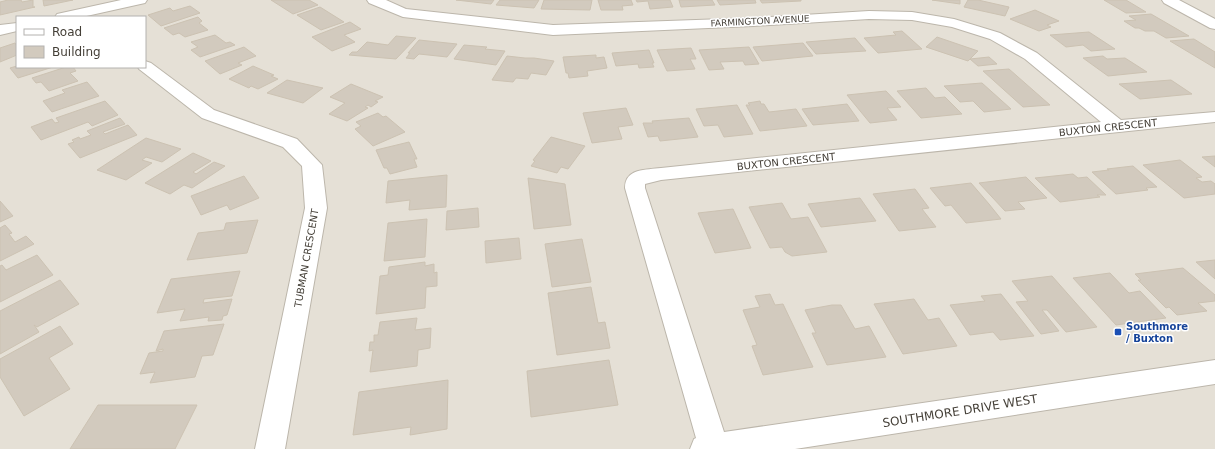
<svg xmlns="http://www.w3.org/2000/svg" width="1215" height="449" font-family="'DejaVu Sans',sans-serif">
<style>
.residential{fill:#e5e0d6;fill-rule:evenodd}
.building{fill:#d2cabe;stroke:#ccc2b2}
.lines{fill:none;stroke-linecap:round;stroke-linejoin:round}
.minor-casing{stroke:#bcb6ab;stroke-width:2}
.minor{fill:#fff;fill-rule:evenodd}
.transit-dot{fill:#1a4fb4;stroke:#fff;stroke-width:1.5}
.labels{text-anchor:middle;stroke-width:3;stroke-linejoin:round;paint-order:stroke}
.far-street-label{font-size:9px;fill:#443f37;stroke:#fff}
.street-label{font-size:10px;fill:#443f37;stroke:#fff}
.transit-label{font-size:10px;font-weight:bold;fill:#164399;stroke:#fff;text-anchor:start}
.near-street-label{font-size:12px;fill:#443f37;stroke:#fff}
</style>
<rect width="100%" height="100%" fill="#f2efe8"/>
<!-- residential -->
<path class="residential" d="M0 0H1215V449H0ZM17 17H145V67H17Z"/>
<!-- building -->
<path class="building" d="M8 0H21L22 2 33 0V7H35L0 15V2Z
M43 0H73L44 6Z
M271 0H309L318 5 293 14Z
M456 0H494L491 4Z
M500 0H539L534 8 496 5Z
M544 0H592L590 10 541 9Z
M598 0H631L633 5 622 6 623 10H601Z
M636 0H670L673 7 650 9 648 1 637 2Z
M679 0H712L715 5 681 7Z
M717 0H755L756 3 720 5Z
M760 0H801V1L762 3Z
M932 0H960V4Z
M968 0H978L1009 7 1005 16 964 7Z
M1104 0H1126L1146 12 1126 13Z
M190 6 200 13 161 26 148 15 170 8 173 11Z
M320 7 344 22 321 30 297 15Z
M1035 10 1059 21 1047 25 1051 27 1039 31 1010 19Z
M1151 14 1189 36 1166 38 1154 31H1145L1139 28H1135L1124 21 1136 20 1129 16Z
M198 17 202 21 199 23 208 30 185 37 179 33 173 35 164 28Z
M350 22 361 29 344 35 355 42 332 51 312 37Z
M902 31 922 49 878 53 864 38 896 35 893 32Z
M1089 32 1115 49 1091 51 1083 45 1066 47 1050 35Z
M215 35 226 43 230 42 235 45 200 57 191 50 198 47 191 42Z
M396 36 416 38 396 59 349 55 352 52H357L367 42 388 45Z
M937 37 978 51 970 59 989 57 997 64 978 66 970 59 968 61 926 47Z
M855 38 866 51 816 54 806 42Z
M1194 39 1215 52V68L1170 41Z
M419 40 457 44 447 57 419 54 414 59 406 58 410 53H408Z
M15 43 17 46V55L0 62V48Z
M803 43 813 56 762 61 753 47Z
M464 45 487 47 485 49 505 51 496 65 454 59Z
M244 47 256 56 238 63 242 65 220 74 205 61Z
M749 47 759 64 745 65 743 61 720 62 724 69 709 70 699 50Z
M691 48 696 59H690L695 69 667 71 657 50Z
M649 50 654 63H652L654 67 639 68 638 64 616 66 612 53Z
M596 55V58L604 57 607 68 587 71 588 76 569 78 568 73H566L563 57Z
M507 56 525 58H534L554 61 546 75 531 73 528 79 516 78 513 82 492 80Z
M1103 56 1107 59 1125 58 1147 72 1108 76 1083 58Z
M17 66V67H53L18 78 10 68Z
M253 66 274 75 271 76 278 79 258 89 251 86 249 88 229 79Z
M66 67H73L76 71 70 73 78 81 49 91 41 82 36 83 32 78Z
M1009 69 1050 105 1023 107 983 71Z
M287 80 323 88 303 103 267 93Z
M1171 80 1192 94 1140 99 1119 84Z
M87 82 99 96 52 112 43 101 65 93 62 90Z
M982 83 1011 109 984 112 973 101 960 102 944 86Z
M351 84 383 97 375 101 378 102 371 107 368 105 365 107 368 108 347 121 329 114 345 103 330 97Z
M926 88 935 98 945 97 962 114 921 118 897 91Z
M886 91 901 107 887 108 897 120 870 123 847 95Z
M105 101 118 115 92 126 88 122 41 140 31 127 52 119 55 123 59 122 56 118Z
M760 101 761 104H764L769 112 796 109 807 126 760 131 746 105H750L748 103Z
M847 104 859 121 813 125 802 109Z
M737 105 753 134 724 137 718 125 704 126 696 109Z
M626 108 633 125 618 127 622 139 592 143 583 113Z
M378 113 383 117 386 116 405 132 373 146 355 129 361 126 356 122Z
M120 118 125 124 103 132 105 134 128 125 137 135 80 158 68 144 74 142 72 140 79 137 80 139 91 135 87 131Z
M689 118 698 137 660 141 658 136 648 137 643 123H653L652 121Z
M551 137 585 146 568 169 561 167 557 173 531 166 535 161 533 160Z
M146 138 181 149 162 162 146 157 142 160 152 163 126 180 97 170Z
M409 142 417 159H414L417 167 390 174 387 168H384L376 150Z
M193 153 211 161 193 172 196 174 214 162 225 166 192 188 184 185 170 194 145 183Z
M1215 156V167L1202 157Z
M1180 160 1202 177 1196 178 1202 182 1211 181 1215 184V194L1184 198 1143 165Z
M1133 166 1157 187 1146 188 1148 190 1116 194 1092 172 1109 170 1107 169Z
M1073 174 1078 178 1087 177 1106 195H1097L1100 197 1060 202 1035 178Z
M447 175 446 207 409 210 410 200 386 203 388 181Z
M244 176 259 198 230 210 227 205 201 215 191 196Z
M1026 177 1047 198 1018 202 1025 209 1005 211 979 183Z
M528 178 565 184 571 225 534 229Z
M971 183 989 204 1001 219 966 223 951 205 945 206 930 188Z
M915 189 929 208 922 209 936 227 899 231 873 194Z
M860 198 876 221 821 227 808 204Z
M0 201 13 216 0 222Z
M782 203 791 219 808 217 827 252 792 256 785 252 782 247 770 248 749 207Z
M478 208 479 227 446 230 447 211Z
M733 209 751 248 715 253 698 213Z
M427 219 425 257 384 261 388 223Z
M258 220 247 253 187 260 198 233 224 230 226 223Z
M5 225 12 233 9 234 15 242 26 236 34 244 0 261V228Z
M519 238 521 259 486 263 485 241Z
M582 239 591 282 552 287 545 244Z
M37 255 53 275 0 302V266L2 265 6 270Z
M1215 260V279L1196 262Z
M425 262V266L434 264V273L437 272V286L426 287 425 308 376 314 380 276 388 275 389 267Z
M1183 268 1215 295V301L1198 303 1207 311 1177 315 1169 307 1166 308 1138 280H1141L1135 274Z
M240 271 232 296 204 299 203 303 232 299 227 315 223 316 222 320 208 321 209 317 180 321 185 309 157 313 171 279Z
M1110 273 1129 293 1140 291 1166 318 1116 325 1073 278Z
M1052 276 1097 327 1066 332 1047 310H1042L1059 331 1041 334 1016 302 1028 301 1012 281Z
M60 280 79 304 37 327 34 325 39 332 0 354V311Z
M591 287 598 323 605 322 610 348 557 355 548 293Z
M770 294 775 305 783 304 813 367 763 375 752 346 757 345 743 310 760 307 755 296Z
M1001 294 1034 336 1000 340 993 332 970 335 950 305 985 301 981 296Z
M914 299 928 320 939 318 957 346 903 354 874 304Z
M832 305H841L855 329 869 326 886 357 827 365 812 333H816L805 310Z
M417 318 415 330 431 328 430 348 418 350 417 366 370 372 373 350 369 351 370 342H374V335H378L380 322Z
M224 324 213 355 202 356 195 377 150 383 155 372 140 374 149 353 163 351V349L156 351 164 331Z
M60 326 73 344 49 358 70 389 24 416 0 377V359Z
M609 360 618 405 531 417 527 371Z
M448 380 447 429 410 435 411 427 353 435 359 392Z
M98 405H197L175 449H70Z"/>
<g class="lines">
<defs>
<path id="minor" d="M121 0H147L145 3 82 17H55L57 14Z
M367 0H386L406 9 553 25 753 18 869 11 912 12 954 19 1000 33 1037 53 1121 120 1215 112V122L661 180 645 184V188L724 432 1215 360V384L795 449H690L694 439 696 438 625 188C625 168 646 170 661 168L1101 122 1025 59 990 39 952 27 912 20 869 19 753 26 553 35 403 17 369 3Z
M1162 0H1179L1215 19V29L1210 28 1164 3Z
M17 23V31L0 35V25Z
M145 61 151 63 214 110 297 139 322 165 327 208 285 449H255L305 208 302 166 283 147 202 118 139 69 138 67H145Z"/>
</defs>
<!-- minor casing -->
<use href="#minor" class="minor-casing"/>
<!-- minor -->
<use href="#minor" class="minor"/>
</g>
<!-- markers -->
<rect class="transit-dot" x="1114" y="328" width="8" height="8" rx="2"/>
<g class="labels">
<!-- far-street labels -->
<g class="far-street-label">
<text transform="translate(760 21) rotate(-3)" y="3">FARMINGTON AVENUE</text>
</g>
<!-- street labels -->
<g class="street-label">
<text transform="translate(1108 127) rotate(-6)" y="4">BUXTON CRESCENT</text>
<text transform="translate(786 161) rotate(-6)" y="4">BUXTON CRESCENT</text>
<text transform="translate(306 258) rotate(-80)" y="4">TUBMAN CRESCENT</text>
</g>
<!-- transit labels -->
<g class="transit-label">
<text x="1126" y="330">Southmore<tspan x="1126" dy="12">/ Buxton</tspan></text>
</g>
<!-- near-street labels -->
<g class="near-street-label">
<text transform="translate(960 411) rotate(-9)" y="4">SOUTHMORE DRIVE WEST</text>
</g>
</g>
<!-- legend -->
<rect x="16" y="16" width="130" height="52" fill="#ffffff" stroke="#b4b2af"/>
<rect x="24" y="29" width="20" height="6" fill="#ffffff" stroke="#b4b2af"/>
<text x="52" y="36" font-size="12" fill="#443f37">Road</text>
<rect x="24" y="46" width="20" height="12" fill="#d2cabe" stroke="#b4b2af"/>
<text x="52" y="56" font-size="12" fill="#443f37">Building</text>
</svg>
